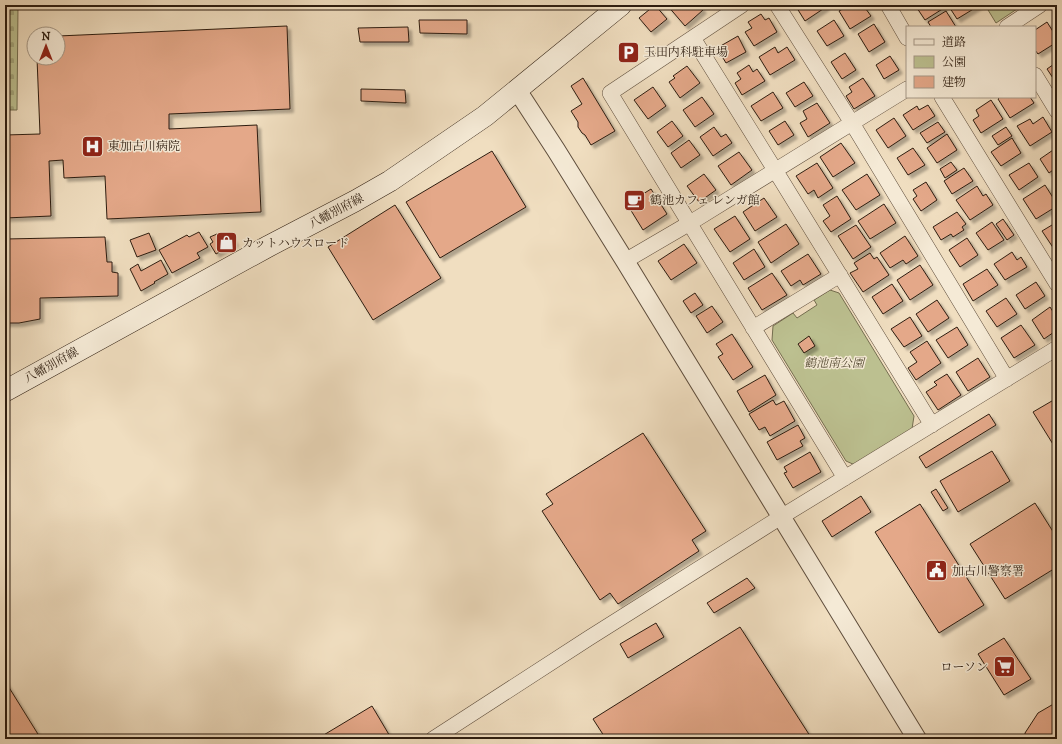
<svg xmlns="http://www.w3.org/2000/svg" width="1062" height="744" font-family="'IM FELL DW Pica','Noto Serif JP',serif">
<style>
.cemetery{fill:url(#cemetery-stones);stroke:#746e50}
.park{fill:#bcc090;stroke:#746e50}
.building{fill:#e4a889;stroke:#2d1d10;filter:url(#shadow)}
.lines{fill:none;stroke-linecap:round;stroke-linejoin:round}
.minor-casing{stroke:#5e4d3c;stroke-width:16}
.tertiary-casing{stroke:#5e4d3c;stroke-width:20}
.secondary-casing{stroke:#2d1d10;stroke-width:22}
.minor{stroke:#f5ead6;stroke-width:15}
.tertiary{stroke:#f5ead6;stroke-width:18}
.secondary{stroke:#f5ead6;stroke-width:21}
.labels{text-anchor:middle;stroke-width:3;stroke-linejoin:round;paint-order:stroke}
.poi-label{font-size:12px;fill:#2d1d10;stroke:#f5ead6;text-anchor:start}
.street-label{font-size:12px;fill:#2d1d10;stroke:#f5ead6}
.park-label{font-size:12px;font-style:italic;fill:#584e36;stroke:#f5ead6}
</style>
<defs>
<pattern id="cemetery-stones" width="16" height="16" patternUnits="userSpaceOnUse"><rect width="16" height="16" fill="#bcc090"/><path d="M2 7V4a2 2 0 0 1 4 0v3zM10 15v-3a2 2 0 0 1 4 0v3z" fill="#a2a57b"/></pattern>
<filter id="shadow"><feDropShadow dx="3.5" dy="3.5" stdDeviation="1" flood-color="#0004"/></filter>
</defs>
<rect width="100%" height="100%" fill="#f0dec0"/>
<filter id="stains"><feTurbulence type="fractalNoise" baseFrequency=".005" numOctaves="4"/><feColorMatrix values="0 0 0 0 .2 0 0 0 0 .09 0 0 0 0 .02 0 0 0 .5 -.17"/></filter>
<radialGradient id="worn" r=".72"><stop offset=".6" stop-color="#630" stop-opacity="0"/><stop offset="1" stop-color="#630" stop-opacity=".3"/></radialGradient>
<!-- cemetery -->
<path class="cemetery" d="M5 5H18L17 110H5Z"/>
<!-- park -->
<path class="park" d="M985 5H1023L996 23Z
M830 290 839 293 914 416 912 429 855 465 846 461 772 340 773 326 793 313 797 318 817 305 814 300Z"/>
<!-- building -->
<path class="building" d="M655 5 667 19 651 32 639 18Z
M667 5H699L703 10 685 26Z
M795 5H825L826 7 805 21Z
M850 5H863L871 16 850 29 839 11Z
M915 5H942L944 8 925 20Z
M948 5H980L957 19Z
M946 11 956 27H931L928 22Z
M761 14 765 20 769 18 777 32 754 46 745 32 752 28 748 22Z
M419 20H467V34L420 33Z
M834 20 844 36 827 46 817 31Z
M1047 22 1057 38V42L1038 54 1035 50V30Z
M874 24 885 42 869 52 858 34Z
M287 26 290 109 169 114V129L257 125 261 212 107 219 105 176 64 178 63 160 49 161 51 216 5 218V135L40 134 37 58H58V36Z
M408 27 409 42H360L358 28Z
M738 36 746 52 726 63 717 48Z
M775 47 778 53 787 47 795 60 770 75 759 57Z
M845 53 856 70 842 79 831 62Z
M890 56 899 70 884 79 876 65Z
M1057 62V84L1047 69Z
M749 65 753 72 757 69 765 81 742 95 735 83 741 79 737 73Z
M687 66 700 83 680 98 669 82 675 78 673 76Z
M583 78 615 131 591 145 585 135 582 133 578 127V122L571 111 582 104 571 86Z
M863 78 875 96 854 109 846 96 852 92 849 87Z
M804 82 813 96 795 107 786 93Z
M653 87 666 106 648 119 634 100Z
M361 89 405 90 406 103 361 101Z
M773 92 783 108 761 121 751 106Z
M702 97 714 114 695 127 683 110Z
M1000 97H1030L1034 103 1010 118 998 99Z
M991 100 1003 119 981 133 973 120 979 116 976 110Z
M817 103 830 123 808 137 800 123 807 119 803 111Z
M928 105 935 116 913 130 903 115 917 106 919 110Z
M1043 117 1052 132 1030 146 1017 126 1030 119 1033 124Z
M894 118 906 136 888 148 876 130Z
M672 121 683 136 668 147 657 132Z
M785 121 794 135 778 145 769 131Z
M938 122 945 132 927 143 920 133Z
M714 127 721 137 726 134 732 143 713 156 700 137Z
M1006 127 1012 136 998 145 992 136Z
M947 134 957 150 937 163 927 148Z
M1012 138 1021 153 1001 166 991 152Z
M689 140 700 155 681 168 671 153Z
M841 143 855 163 833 177 820 157Z
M913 148 925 165 908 175 897 158Z
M1056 148 1057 150V167L1049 173 1040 159Z
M492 151 526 207 440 258 406 202Z
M739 152 752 170 731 185 718 166Z
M951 162 957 170 945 178 940 169Z
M817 163 833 188 818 198 814 190 808 194 796 176Z
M1029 163 1038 177 1019 190 1009 175Z
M964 168 973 181 952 194 944 181Z
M704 174 716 190 699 202 687 186Z
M867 174 880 195 856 210 842 190Z
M926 182 937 200 921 211 913 199 917 196 913 190Z
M1045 185 1057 204V206L1036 219 1023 199Z
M977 186 983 196 986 194 993 205 970 220 956 200Z
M651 189 667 214 643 230 627 204Z
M837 196 851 219 831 232 823 221 830 216 823 205Z
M764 198 777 217 755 231 743 212Z
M884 204 896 223 870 239 858 221Z
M395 205 441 278 373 320 328 247Z
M957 212 966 224 962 227 964 230 953 237 951 234 941 240 933 227Z
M735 216 750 239 730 252 714 229Z
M1003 219 1014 235 1007 240 996 224Z
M992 222 1004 240 988 250 976 233Z
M1057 222V247L1054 249 1042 231Z
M786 224 799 244 771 263 758 242Z
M856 225 871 247 853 259 838 236Z
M199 232 208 247 197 253 200 258 172 273 159 250 187 235 189 237Z
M149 233 156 250 137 257 130 240Z
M230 233 235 243 216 254 210 244 213 242 210 237 217 234 219 238Z
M905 236 918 256 906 264 903 260 890 268 880 253Z
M105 237 107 262H112V272L118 273V296L40 298V319L19 323H5V239Z
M967 238 978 255 960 267 949 250Z
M684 244 697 263 671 280 658 261Z
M754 249 765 267 744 280 733 263Z
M1012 252 1017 260 1021 257 1027 267 1005 280 994 264Z
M870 253 874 259 877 257 889 275 863 292 850 273 858 269 854 263Z
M808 254 821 274 803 285 800 280 791 286 781 271Z
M161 260 168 274 154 282 155 283 141 291 130 269 138 264 141 271Z
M920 265 933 285 910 300 897 280Z
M987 269 998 285 973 301 963 284Z
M772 273 787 295 762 310 748 288Z
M1036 282 1045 296 1025 309 1016 295Z
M892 284 903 301 883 314 872 297Z
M695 293 703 305 691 313 683 301Z
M1006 298 1017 314 997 327 986 311Z
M937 300 949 318 928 332 916 314Z
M712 306 723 322 707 333 696 316Z
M1050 307 1057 318V330L1044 339 1032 320Z
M910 317 922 336 904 347 891 329Z
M1021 325 1035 345 1014 358 1001 338Z
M957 327 968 345 948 358 936 340Z
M732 334 753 367 733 380 718 357 723 354 716 344Z
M809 336 815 346 804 353 798 344Z
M927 341 941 363 916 380 908 368 917 362 910 352Z
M978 358 990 377 968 391 956 372Z
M947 374 961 395 938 410 926 392 937 385 934 382Z
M765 375 776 395 749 412 737 391Z
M1057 398V449H1056L1033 412Z
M773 400 776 405 784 401 795 421 770 436 765 427 759 430 749 414Z
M989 414 996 425 926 468 919 457Z
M798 425 805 438 800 441 803 446 777 460 767 442Z
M643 433 706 531 692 540 699 551 618 604 610 593 600 600 542 511 553 504 546 494Z
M992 451 1010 481 958 512 940 481Z
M810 452 821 472 793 488 784 473 787 472 784 467Z
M936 489 948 508 943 511 931 492Z
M861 496 871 512 832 537 822 521Z
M1035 503 1057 538V567L1005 599 970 544Z
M920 504 984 605 939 633 875 532Z
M747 578 755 588 714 613 707 603Z
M656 623 664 637 628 658 620 644Z
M740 627 812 739H606L593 719Z
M1004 638 1031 679 1004 695 978 654Z
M5 681 41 739H5Z
M1057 702V739H1025V733L1038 713Z
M372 706 391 738 389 739H317Z"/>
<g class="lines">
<defs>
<path id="minor" d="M742 5 610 93 845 478
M777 5 852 123 1007 379
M888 5 907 38
M1007 27 1040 5
M693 38 775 170 932 425
M1035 75 1057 111
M942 97 1057 284
M625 261 690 223 907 89
M753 328 840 275
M433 739 589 638 781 517 1057 348"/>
<path id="tertiary" d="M517 90 556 150 625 261 917 739"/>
<path id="secondary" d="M5 391 267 247 355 201 390 181 485 116 621 5"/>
</defs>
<!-- minor casing -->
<use href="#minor" class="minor-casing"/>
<!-- tertiary casing -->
<use href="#tertiary" class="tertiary-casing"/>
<!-- secondary casing -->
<use href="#secondary" class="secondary-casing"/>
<!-- minor -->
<use href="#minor" class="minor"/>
<!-- tertiary -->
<use href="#tertiary" class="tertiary"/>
<!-- secondary -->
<use href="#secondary" class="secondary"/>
</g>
<!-- icons -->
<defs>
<symbol id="parking-square" viewBox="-11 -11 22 22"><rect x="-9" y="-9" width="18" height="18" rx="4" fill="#8f2418" stroke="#f5ead6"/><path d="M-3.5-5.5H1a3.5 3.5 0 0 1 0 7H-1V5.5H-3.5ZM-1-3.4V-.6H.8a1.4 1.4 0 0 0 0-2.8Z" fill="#fff"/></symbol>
<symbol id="hospital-square" viewBox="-11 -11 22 22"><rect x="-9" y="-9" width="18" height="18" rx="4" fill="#8f2418" stroke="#f5ead6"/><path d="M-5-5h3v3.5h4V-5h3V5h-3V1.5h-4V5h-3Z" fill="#fff"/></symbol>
<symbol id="cafe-square" viewBox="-11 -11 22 22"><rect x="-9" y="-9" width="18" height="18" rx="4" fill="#8f2418" stroke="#f5ead6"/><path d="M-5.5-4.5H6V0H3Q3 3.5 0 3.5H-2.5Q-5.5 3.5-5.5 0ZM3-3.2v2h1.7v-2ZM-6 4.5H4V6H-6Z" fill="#fff"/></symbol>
<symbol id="shop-square" viewBox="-11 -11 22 22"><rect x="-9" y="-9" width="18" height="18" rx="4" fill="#8f2418" stroke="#f5ead6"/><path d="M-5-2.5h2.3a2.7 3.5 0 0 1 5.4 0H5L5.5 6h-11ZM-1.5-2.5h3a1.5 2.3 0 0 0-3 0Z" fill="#fff"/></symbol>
<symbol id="civic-square" viewBox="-11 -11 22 22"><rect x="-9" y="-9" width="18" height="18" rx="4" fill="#8f2418" stroke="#f5ead6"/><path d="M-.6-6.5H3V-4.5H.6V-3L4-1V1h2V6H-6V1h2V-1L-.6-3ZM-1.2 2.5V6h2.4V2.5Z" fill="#fff"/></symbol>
<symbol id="supermarket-square" viewBox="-11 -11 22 22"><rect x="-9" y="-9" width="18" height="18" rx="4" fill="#8f2418" stroke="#f5ead6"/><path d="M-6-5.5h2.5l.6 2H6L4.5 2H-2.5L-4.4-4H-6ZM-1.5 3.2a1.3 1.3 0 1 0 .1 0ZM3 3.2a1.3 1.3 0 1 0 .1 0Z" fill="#fff"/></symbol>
</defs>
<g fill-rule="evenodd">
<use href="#parking-square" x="616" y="40" width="25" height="25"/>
<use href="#hospital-square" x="80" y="134" width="25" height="25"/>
<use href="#cafe-square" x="622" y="188" width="25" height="25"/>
<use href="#shop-square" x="214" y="230" width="25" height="25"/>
<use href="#civic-square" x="924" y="558" width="25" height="25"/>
<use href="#supermarket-square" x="992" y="654" width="25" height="25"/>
</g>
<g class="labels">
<!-- poi labels -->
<g class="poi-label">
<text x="644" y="56">玉田内科駐車場</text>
<text x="108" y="150">東加古川病院</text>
<text x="650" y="204">鶴池カフェ レンガ館</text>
<text x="242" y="247">カットハウスロード</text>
<text x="952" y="575">加古川警察署</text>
<text x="988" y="671" text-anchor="end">ローソン</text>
</g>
<!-- street labels -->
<g class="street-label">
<text transform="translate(336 211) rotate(-28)" y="4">八幡別府線</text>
<text transform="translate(51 365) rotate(-29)" y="4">八幡別府線</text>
</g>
<!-- park labels -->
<g class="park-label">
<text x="834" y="367">鶴池南公園</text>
</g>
</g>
<!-- margin -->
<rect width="1062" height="744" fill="none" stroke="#f0dec0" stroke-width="20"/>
<rect x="6" y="6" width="1050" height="732" fill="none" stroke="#2d1d10" stroke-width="2"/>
<rect x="10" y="10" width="1042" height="724" fill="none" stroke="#2d1d10"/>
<!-- legend -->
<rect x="906" y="26" width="130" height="72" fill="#f5ead6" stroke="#a59887"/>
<rect x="914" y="39" width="20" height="6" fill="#f5ead6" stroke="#a59887"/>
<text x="942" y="46" font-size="12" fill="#2d1d10">道路</text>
<rect x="914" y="56" width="20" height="12" fill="#bcc090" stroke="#a59887"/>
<text x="942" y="66" font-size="12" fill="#2d1d10">公園</text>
<rect x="914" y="76" width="20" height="12" fill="#e4a889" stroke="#a59887"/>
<text x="942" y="86" font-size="12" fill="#2d1d10">建物</text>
<!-- north arrow -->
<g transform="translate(46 46)"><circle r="19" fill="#f5ead6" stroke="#a59887"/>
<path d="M0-3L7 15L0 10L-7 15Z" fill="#8f2418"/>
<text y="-6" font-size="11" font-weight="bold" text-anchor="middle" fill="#2d1d10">N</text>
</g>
<rect width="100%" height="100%" filter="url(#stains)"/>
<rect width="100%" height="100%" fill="url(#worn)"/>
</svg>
